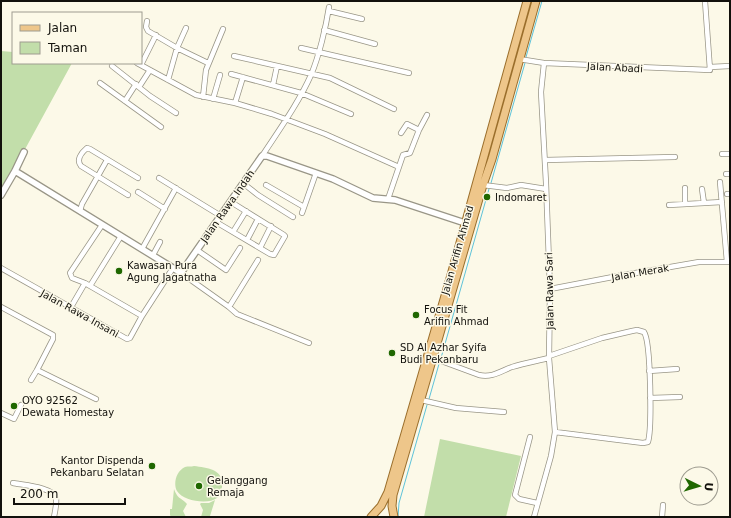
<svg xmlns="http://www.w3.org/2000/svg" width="731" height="518" font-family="'DejaVu Sans',sans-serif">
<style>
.green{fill:#c2deaa}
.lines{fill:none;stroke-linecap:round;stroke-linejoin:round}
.stream{stroke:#5ec3d9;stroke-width:1}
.minor-casing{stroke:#999687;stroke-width:6}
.tertiary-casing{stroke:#999687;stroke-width:8}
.primary-casing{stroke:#9a6e2b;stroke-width:9}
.minor{stroke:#fff;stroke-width:4.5}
.tertiary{stroke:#fff;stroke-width:5.5}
.primary{stroke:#eec68a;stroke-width:7}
.poi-dot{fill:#1f6700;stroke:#fcf9e8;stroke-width:1.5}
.labels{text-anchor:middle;stroke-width:3;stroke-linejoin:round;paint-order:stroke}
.street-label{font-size:10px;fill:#12110c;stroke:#fcf9e8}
.poi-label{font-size:10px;fill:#12110c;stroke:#fcf9e8;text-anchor:start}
</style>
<rect width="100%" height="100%" fill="#fcf9e8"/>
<!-- green -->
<path class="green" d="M1 51 13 52V63H72L5 186H1Z
M440 439 521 456 506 517H424Z
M194 466C208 468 224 469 222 487 221 490 219 496 217 498 208 505 183 501 177 491 173 484 176 471 185 467 188 466 191 467 194 466Z
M174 489C178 500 181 497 187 504L183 511 186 517H171L170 515V509H172Z
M215 500 210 516 212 517H201L203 510 200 504 201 503H209Z"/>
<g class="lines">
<!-- stream -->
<path class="stream" d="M526 57 542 1
M491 183 525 63
M441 358 489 189
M429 399 439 364
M398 517 399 503 427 405"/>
<defs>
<path id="minor" d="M329 11 362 19
M147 21 146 27 148 31 177 48 208 63
M324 30 375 44
M301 48 409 73
M234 56 330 78 394 109
M519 59 544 63 710 70 705 1
M137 63 196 95 235 103 272 114 325 134 399 167
M141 65 156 35
M112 66 150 96 176 113
M710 67 730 66
M231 74 301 93 351 114
M168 80 177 48 186 28
M100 83 161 127
M273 85 277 66
M139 87 150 70
M203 97 206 70 223 29
M213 99 220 75
M125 101 136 84
M235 103 243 77
M401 133 407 124 419 130
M722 154H730
M262 156C279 130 298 104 311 75 319 56 326 27 329 7
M545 160 675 157
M726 174H730
M159 178 221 216
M720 182 727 262
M244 184 258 195 293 217
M266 185 304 207
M483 185 507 188 521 185 546 189
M685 188V204
M702 189 704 203
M138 192 165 209
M727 194H730
M128 195 81 166C76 160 81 153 87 148L90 149 138 178
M388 199 403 155 410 153 419 130 427 115
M669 205 722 202
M80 211 82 204 107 160
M302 213 316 173
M216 222 270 254 274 255 285 236 284 235 231 202
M233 232 246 211
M247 240 258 219
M260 248 271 226
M142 249 176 188
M197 250 226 270 240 248
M153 255 160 242
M1 268 127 339 130 338 142 316 173 268
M181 273 229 307 237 314 309 343
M85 283 72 278 70 273 102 225
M90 286 142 316
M550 289 618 276 699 262H730
M1 307 53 335V339L37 370 96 399
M71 307 85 283 90 286 121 236
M229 307 258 260
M549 356 602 338 632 331 637 330 644 332C651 342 652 428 648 442L643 443 555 432
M433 358 479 375C492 378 501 371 512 367 524 363 537 361 549 358
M649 371 677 369
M31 380 37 370
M650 398 680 397
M421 400 456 408 504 412
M1 413 14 419 21 405
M530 437 515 495 519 499 537 503
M13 483C22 485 54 487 56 498 57 504 55 511 54 517
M534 517 551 456 555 432 549 358 550 289 546 183 541 92 544 63
M662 517 663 505"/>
<path id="tertiary" d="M15 171 181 273 262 156H267L333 179 373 198 395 200 465 223
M1 195 15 171 24 152"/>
<path id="primary" d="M371 517 381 506 388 492 451 275 527 1
M394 517 392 506 393 495 483 185 492 159 536 1"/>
</defs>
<!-- minor casing -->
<use href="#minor" class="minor-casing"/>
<!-- tertiary casing -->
<use href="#tertiary" class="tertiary-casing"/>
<!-- primary casing -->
<use href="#primary" class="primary-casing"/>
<!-- minor -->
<use href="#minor" class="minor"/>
<!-- tertiary -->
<use href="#tertiary" class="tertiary"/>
<!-- primary -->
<use href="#primary" class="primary"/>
</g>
<!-- markers -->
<g class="poi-dot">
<circle cx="487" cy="197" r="4"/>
<circle cx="119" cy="271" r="4"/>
<circle cx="416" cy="315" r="4"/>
<circle cx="392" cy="353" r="4"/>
<circle cx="14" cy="406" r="4"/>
<circle cx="152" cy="466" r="4"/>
<circle cx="199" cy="486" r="4"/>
</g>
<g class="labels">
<!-- street labels -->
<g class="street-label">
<text transform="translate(615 67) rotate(3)" y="4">Jalan Abadi</text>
<text transform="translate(227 206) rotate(-55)" y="4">Jalan Rawa Indah</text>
<text transform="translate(457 250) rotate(-74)" y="4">Jalan Arifin Ahmad</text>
<text transform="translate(640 272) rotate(-10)" y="4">Jalan Merak</text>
<text transform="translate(549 291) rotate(-91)" y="4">Jalan Rawa Sari</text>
<text transform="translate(80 313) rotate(29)" y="4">Jalan Rawa Insani</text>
</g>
<!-- poi labels -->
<g class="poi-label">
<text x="495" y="201">Indomaret</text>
<text x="127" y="269">Kawasan Pura<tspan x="127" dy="12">Agung Jagatnatha</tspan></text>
<text x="424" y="313">Focus Fit<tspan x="424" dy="12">Arifin Ahmad</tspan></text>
<text x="400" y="351">SD Al Azhar Syifa<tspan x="400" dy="12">Budi Pekanbaru</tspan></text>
<text x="22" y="404">OYO 92562<tspan x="22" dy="12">Dewata Homestay</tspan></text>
<text x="144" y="464" text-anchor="end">Kantor Dispenda<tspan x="144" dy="12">Pekanbaru Selatan</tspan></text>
<text x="207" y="484">Gelanggang<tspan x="207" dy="12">Remaja</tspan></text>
</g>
</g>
<!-- border -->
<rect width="731" height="518" fill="none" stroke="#12110c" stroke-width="4"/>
<!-- legend -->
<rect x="12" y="12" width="130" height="52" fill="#fcf9e8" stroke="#9e9c90"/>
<rect x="20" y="25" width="20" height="6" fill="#eec68a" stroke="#9e9c90"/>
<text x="48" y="32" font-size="12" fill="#12110c">Jalan</text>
<rect x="20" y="42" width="20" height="12" fill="#c2deaa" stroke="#9e9c90"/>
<text x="48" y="52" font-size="12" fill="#12110c">Taman</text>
<!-- north arrow -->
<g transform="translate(699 486) rotate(95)"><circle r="19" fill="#fcf9e8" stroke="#9e9c90"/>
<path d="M0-3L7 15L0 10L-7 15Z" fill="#1f6700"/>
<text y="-6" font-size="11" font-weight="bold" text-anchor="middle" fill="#12110c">U</text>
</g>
<!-- scale -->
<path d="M14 498v6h111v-6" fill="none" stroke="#12110c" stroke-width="2"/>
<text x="20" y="498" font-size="12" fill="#12110c" stroke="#fcf9e8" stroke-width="3" paint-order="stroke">200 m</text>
</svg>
